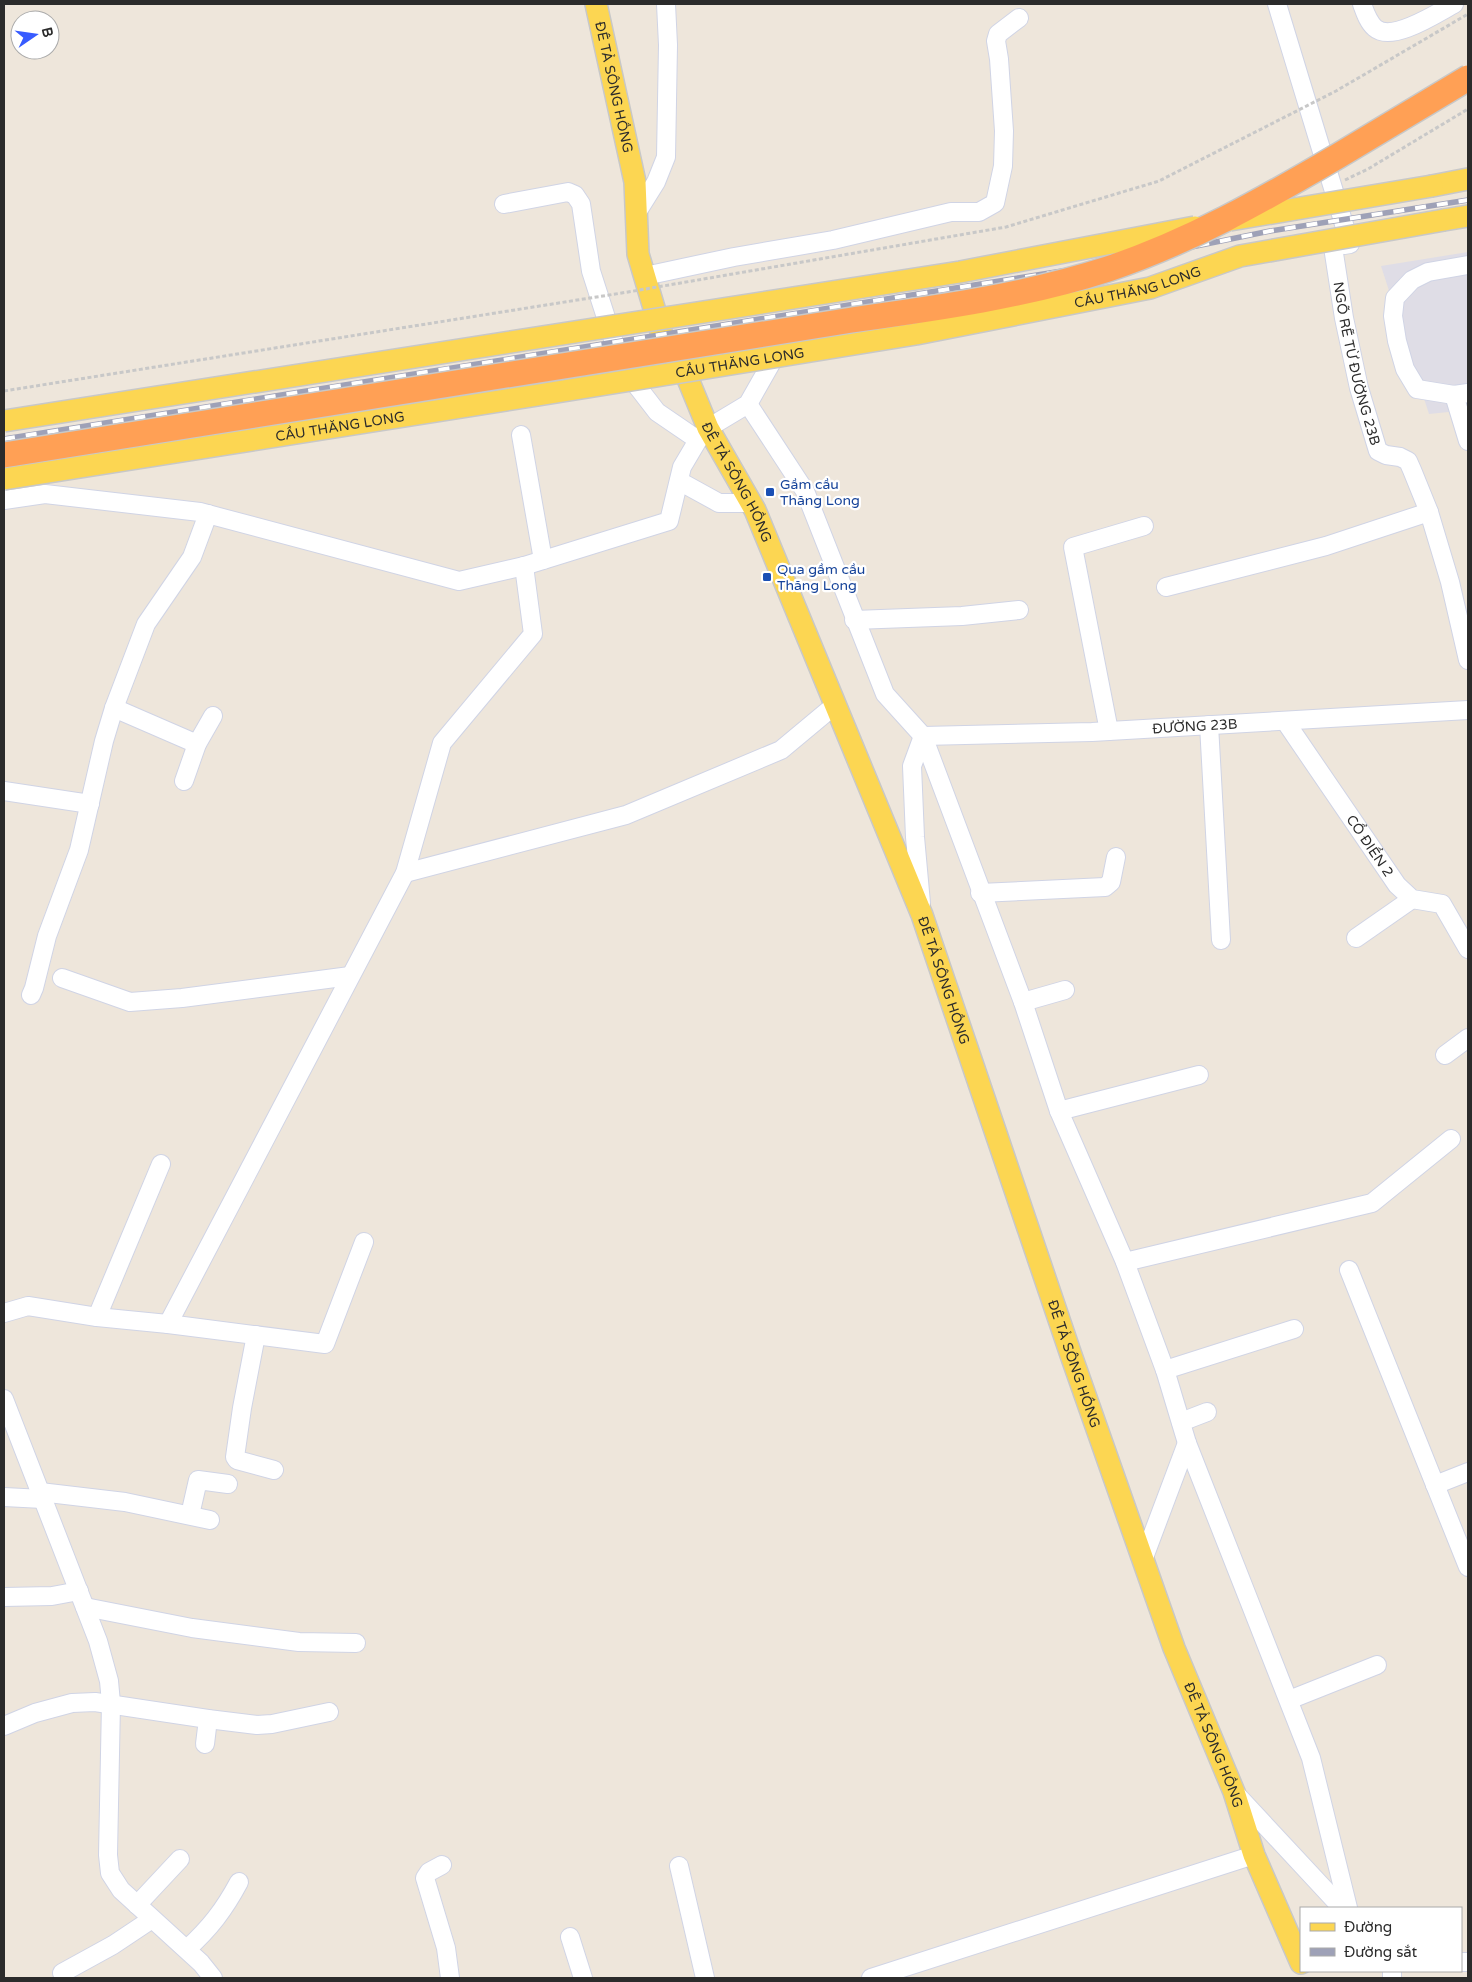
<svg xmlns="http://www.w3.org/2000/svg" width="1472" height="1982" font-family="'Varela Round',sans-serif">
<style>
.industrial{fill:#dfdde6}
.lines{fill:none;stroke-linecap:round;stroke-linejoin:round}
.minor-casing{stroke:#d0d4e5;stroke-width:20}
.major-casing{stroke:#c8c8c8;stroke-width:24}
.minor{stroke:#fff;stroke-width:18}
.major{stroke:#fcd652;stroke-width:21}
.rail-casing{stroke:#9ea1b7;stroke-width:5.5}
.rail{stroke:#fff;stroke-width:4;stroke-dasharray:11;stroke-linecap:butt}
.major-bridge-casing{stroke:#c8c8c8;stroke-width:24;stroke-linecap:butt}
.highway-bridge-casing{stroke:#c8c8c8;stroke-width:28;stroke-linecap:butt}
.path-bridge{stroke:#c8c8c8;stroke-width:3;stroke-dasharray:4 2.5;stroke-linecap:butt}
.major-bridge{stroke:#fcd652;stroke-width:21}
.highway-bridge{stroke:#ffa055;stroke-width:25}
.transit-dot{fill:#1a4fb4;stroke:#fff;stroke-width:2}
.labels{text-anchor:middle;stroke-width:4.5;stroke-linejoin:round;paint-order:stroke}
.street-label{font-size:14px;fill:#2b2b2b;stroke:#fff}
.transit-label{font-size:14px;fill:#164399;stroke:#fff;text-anchor:start}
</style>
<rect width="100%" height="100%" fill="#eee6db"/>
<!-- industrial -->
<path class="industrial" d="M1468 252V410L1429 414 1381 266Z"/>
<g class="lines">
<defs>
<g id="minor">
<path d="M1277 4 1350 244 1344 245"/>
<path d="M1362 4C1365 12 1368 22 1375 28 1392 43 1437 13 1454 4"/>
<path d="M504 204 568 192 575 195 581 204 591 271 619 358 630 377 657 412 698 440"/>
<path d="M636 214 656 182 666 157 668 45 666 4"/>
<path id="s1" d="M1333 247 1344 318 1359 388 1378 451 1386 455 1400 457 1408 461 1412 470 1429 512 1450 582 1468 660"/>
<path d="M1468 265 1428 272 1412 280 1395 298 1393 316 1397 341 1405 369 1417 389 1454 395 1468 393"/>
<path d="M645 276 734 257 833 240 951 212H979L995 203 1003 166 1004 131 999 59 996 41 998 34 1019 18"/>
<path d="M1454 395 1468 441"/>
<path d="M748 404 805 491 885 694 923 736 1023 1002 1059 1111 1125 1262 1165 1370 1187 1443 1311 1758 1348 1908"/>
<path d="M521 435 543 560"/>
<path d="M679 481 719 503H751"/>
<path d="M4 500 45 494 200 512 459 581 524 566 669 521 682 467 698 440 708 428 748 404 782 344 808 337"/>
<path d="M1166 587 1326 546 1429 512"/>
<path d="M854 620 962 616 1019 610"/>
<path d="M114 708 197 744"/>
<path id="s2" d="M1285 721 1397 885 1412 899 1442 904 1468 949"/>
<path d="M1209 725 1221 940"/>
<path d="M1109 731 1073 547 1144 526"/>
<path id="s3" d="M923 736 1092 732 1468 710"/>
<path d="M184 781 197 744 213 716"/>
<path d="M4 791 90 804"/>
<path d="M405 873 626 815 781 750 835 705"/>
<path d="M980 893 1105 887 1111 882 1116 857"/>
<path d="M921 903 915 837 912 766 923 736"/>
<path d="M1356 938 1412 899"/>
<path d="M62 978 130 1002 182 998 350 976"/>
<path d="M31 995 34 988 47 936 79 850 104 741 114 708 146 624 192 557 208 514"/>
<path d="M1023 1002 1065 990"/>
<path d="M1445 1055 1468 1038"/>
<path d="M1059 1111 1199 1075"/>
<path d="M1125 1262 1372 1203 1451 1139"/>
<path d="M1349 1270 1468 1567"/>
<path d="M4 1313 28 1306 97 1317 168 1324 325 1344 364 1242"/>
<path d="M97 1317 161 1164"/>
<path d="M168 1324 405 873 442 743 533 634 524 566"/>
<path d="M256 1335 242 1408 235 1457 237 1460 274 1470"/>
<path d="M1165 1370 1294 1329"/>
<path d="M4 1399 98 1641 109 1681 111 1703 108 1855 110 1873 121 1890 201 1963 213 1978"/>
<path d="M1181 1422 1207 1412"/>
<path d="M1435 1485 1468 1472"/>
<path d="M40 1492 125 1502 210 1520"/>
<path d="M4 1497 43 1499"/>
<path d="M190 1515 198 1480 228 1484"/>
<path d="M1143 1560 1187 1443"/>
<path d="M4 1597 52 1596 79 1591"/>
<path d="M85 1607 192 1628 299 1642 356 1643"/>
<path d="M1289 1700 1377 1665"/>
<path d="M4 1726 35 1713 72 1703 95 1702 208 1719 257 1725 272 1724 329 1712"/>
<path d="M205 1744 208 1719"/>
<path d="M1235 1793 1342 1908"/>
<path d="M442 1865 429 1872 425 1878 446 1948 450 1978"/>
<path d="M679 1866 705 1978"/>
<path d="M137 1905 180 1859"/>
<path d="M570 1937 583 1978"/>
<path d="M187 1949C210 1928 224 1910 239 1882"/>
<path d="M1461 1962H1468"/>
<path d="M62 1973 113 1945 152 1919"/>
<path d="M871 1978 1254 1855"/>
<path d="M1392 1978V1971"/>
</g>
<g id="major">
<path id="s4" d="M596 4 635 182 638 254 665 345 683 367 708 428 755 510 922 915 1071 1355 1174 1648 1234 1792 1254 1855 1301 1963"/>
<path d="M1432 186 1468 179"/>
<path d="M1444 220 1468 216"/>
</g>
</defs>
<!-- minor casing -->
<use href="#minor" class="minor-casing"/>
<!-- major casing -->
<use href="#major" class="major-casing"/>
<!-- minor -->
<use href="#minor" class="minor"/>
<!-- major -->
<use href="#major" class="major"/>
<defs>
<path id="rail" d="M4 439 1113 263 1270 231 1468 200"/>
</defs>
<!-- rail casing -->
<use href="#rail" class="rail-casing"/>
<!-- rail -->
<use href="#rail" class="rail"/>
<defs>
<g id="major-bridge">
<path d="M1230 220 1432 186"/>
<path d="M4 421 960 272 1195 227"/>
<path id="s5" d="M4 479 538 395 916 334 1150 288 1240 256 1444 220"/>
</g>
<path id="highway-bridge" d="M4 455 852 320C938 308 1025 296 1108 269 1191 241 1263 200 1338 156 1382 130 1425 104 1468 78"/>
</defs>
<!-- major-bridge casing -->
<use href="#major-bridge" class="major-bridge-casing"/>
<!-- highway-bridge casing -->
<use href="#highway-bridge" class="highway-bridge-casing"/>
<!-- path-bridge -->
<path class="path-bridge" d="M1345 180 1368 169 1468 109
M4 391 628 292 1006 227 1159 181 1336 91 1468 14"/>
<!-- major-bridge -->
<use href="#major-bridge" class="major-bridge"/>
<!-- highway-bridge -->
<use href="#highway-bridge" class="highway-bridge"/>
</g>
<!-- markers -->
<g class="transit-dot">
<rect x="765" y="487" width="10" height="10" rx="2.5"/>
<rect x="762" y="572" width="10" height="10" rx="2.5"/>
</g>
<g class="labels">
<!-- street labels -->
<g class="street-label">
<text dy="5" stroke="none"><textPath href="#s4" startOffset="85">ĐÊ TẢ SÔNG HỒNG</textPath></text>
<text dy="5" stroke="none"><textPath href="#s5" startOffset="1150">CẦU THĂNG LONG</textPath></text>
<text dy="5" stroke="none"><textPath href="#s5" startOffset="745">CẦU THĂNG LONG</textPath></text>
<text dy="5" stroke="none"><textPath href="#s1" startOffset="119">NGÕ RẼ TỪ ĐƯỜNG 23B</textPath></text>
<text dy="5" stroke="none"><textPath href="#s5" startOffset="340">CẦU THĂNG LONG</textPath></text>
<text dy="5" stroke="none"><textPath href="#s4" startOffset="505">ĐÊ TẢ SÔNG HỒNG</textPath></text>
<text dy="5" stroke="none"><textPath href="#s3" startOffset="272">ĐƯỜNG 23B</textPath></text>
<text dy="5" stroke="none"><textPath href="#s2" startOffset="151">CỔ ĐIỂN 2</textPath></text>
<text dy="5" stroke="none"><textPath href="#s4" startOffset="1045">ĐÊ TẢ SÔNG HỒNG</textPath></text>
<text dy="5" stroke="none"><textPath href="#s4" startOffset="1450">ĐÊ TẢ SÔNG HỒNG</textPath></text>
<text dy="5" stroke="none"><textPath href="#s4" startOffset="1856">ĐÊ TẢ SÔNG HỒNG</textPath></text>
</g>
<!-- transit labels -->
<g class="transit-label">
<text x="780" y="489">Gầm cầu<tspan x="780" dy="16">Thăng Long</tspan></text>
<text x="777" y="574">Qua gầm cầu<tspan x="777" dy="16">Thăng Long</tspan></text>
</g>
</g>
<!-- border -->
<rect width="1472" height="1982" fill="none" stroke="#2b2b2b" stroke-width="10"/>
<!-- legend -->
<rect x="1300" y="1907" width="162" height="65" fill="#ffffff" stroke="#aaaaaa"/>
<rect x="1310" y="1923" width="25" height="8" fill="#fcd652" stroke="#aaaaaa"/>
<text x="1344" y="1932" font-size="15" fill="#2b2b2b">Đường</text>
<rect x="1310" y="1948" width="25" height="8" fill="#9ea1b7" stroke="#aaaaaa"/>
<text x="1344" y="1957" font-size="15" fill="#2b2b2b">Đường sắt</text>
<!-- north arrow -->
<g transform="translate(35 35) rotate(77)"><circle r="24" fill="#ffffff" stroke="#aaaaaa"/>
<path d="M0-4L9 19L0 12L-9 19Z" fill="#375bff"/>
<text y="-8" font-size="14" font-weight="bold" text-anchor="middle" fill="#2b2b2b">B</text>
</g>
</svg>
